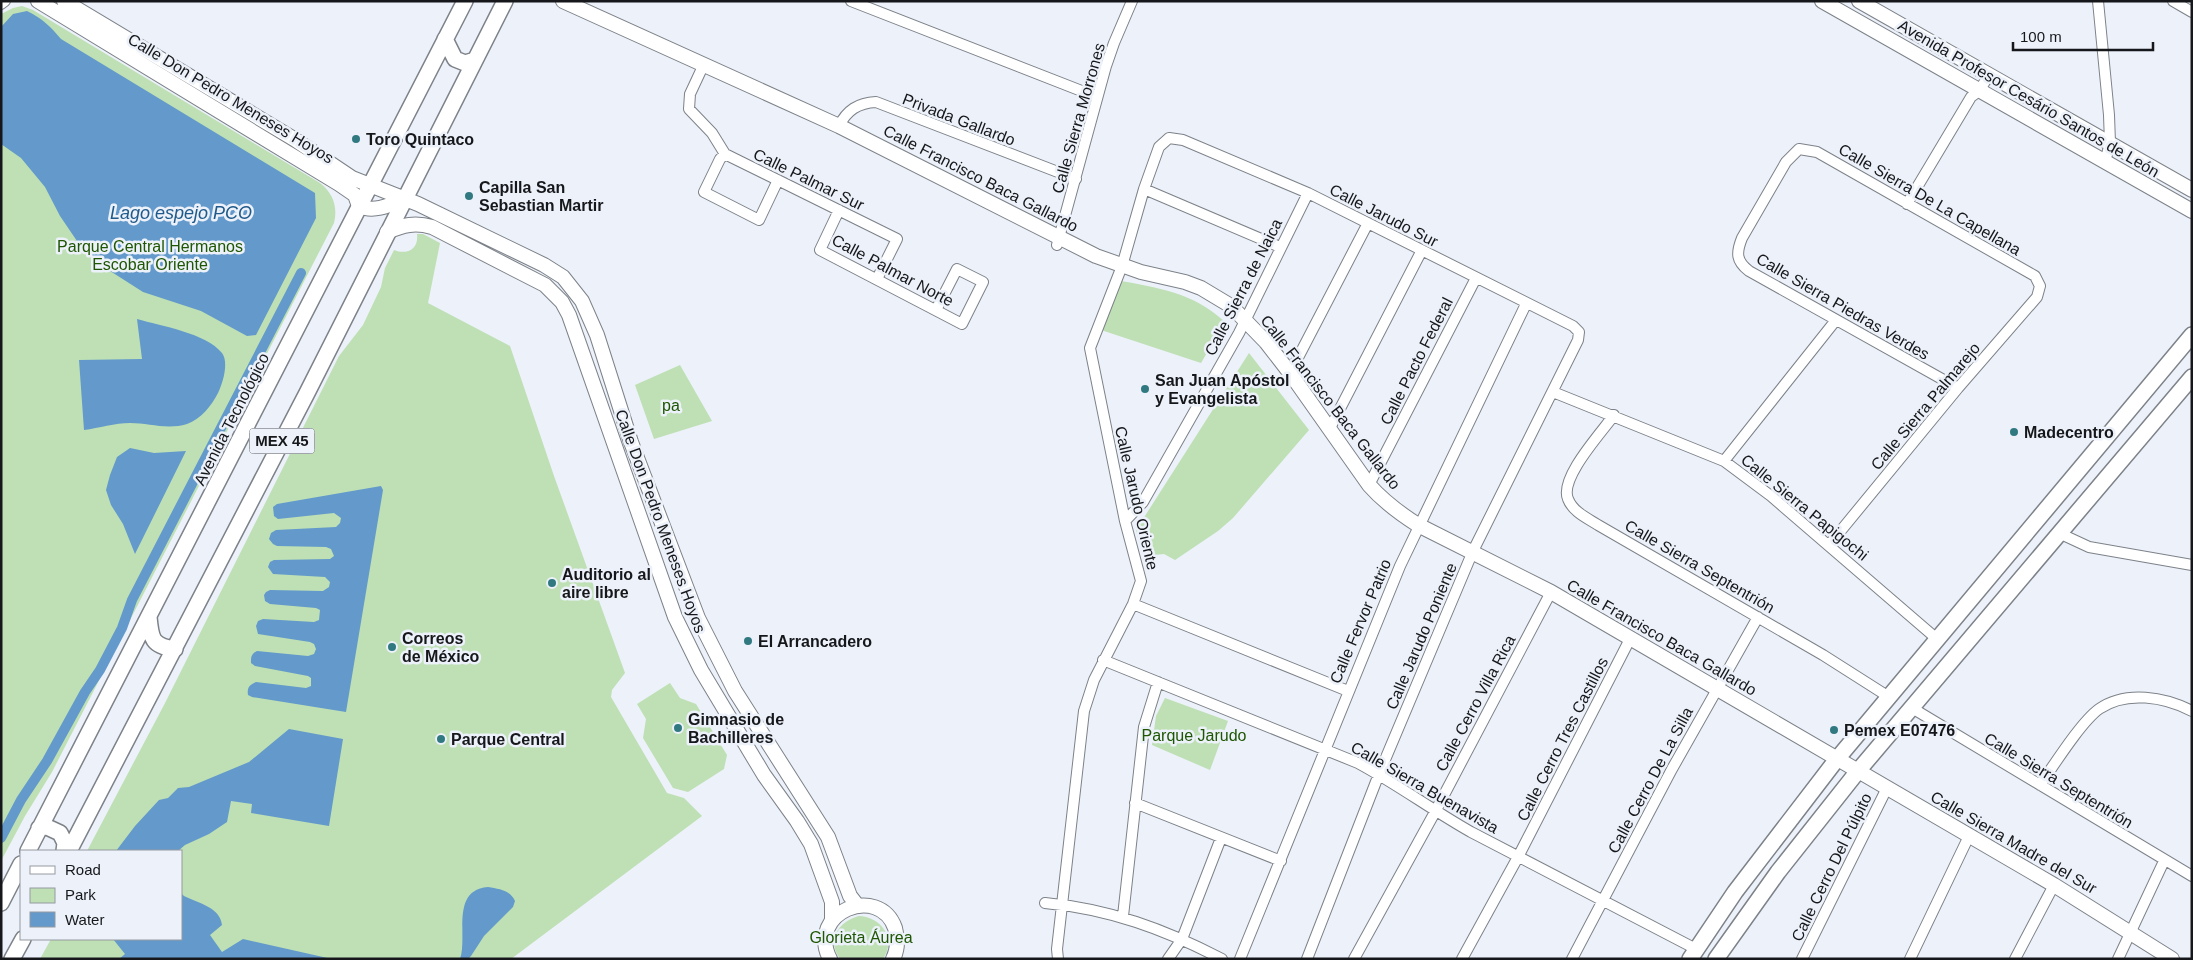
<svg xmlns="http://www.w3.org/2000/svg" width="2193" height="960" font-family="Helvetica,sans-serif">
<style>
.green{fill:#bee0b4}
.water{fill:#6399cb}
.lines{fill:none;stroke-linecap:round;stroke-linejoin:round}
.canal{stroke:#6399cb;stroke-width:10}
.street-casing{stroke:#7d8289;stroke-width:12}
.secondary-casing{stroke:#7d8289;stroke-width:16}
.primary-casing{stroke:#7d8289;stroke-width:18}
.street{stroke:#fff;stroke-width:10}
.secondary{stroke:#fff;stroke-width:14}
.primary{stroke:#fff;stroke-width:15}
.poi-dot{fill:#317981;stroke:#ecf1fa;stroke-width:2}
.labels{text-anchor:middle;stroke-width:5;stroke-linejoin:round;paint-order:stroke}
.shield{fill:#ecf1fa;stroke:#56585d;stroke-width:1}
.shield-label{font-size:15px;font-weight:bold;fill:#16171a}
.street-label{font-size:16px;fill:#16171a;stroke:#ecf1fa}
.poi-label{font-size:16px;font-weight:bold;fill:#16171a;stroke:#ecf1fa;text-anchor:start}
.park-label{font-size:16px;fill:#1e5601;stroke:#ecf1fa}
.water-label{font-size:18px;font-style:italic;fill:#1f5a8a;stroke:#ecf1fa}
</style>
<rect width="100%" height="100%" fill="#ecf1fa"/>
<!-- green -->
<path class="green" d="M22 6 33 10 320 183C333 193 338 207 334 223L52 772 25 816 1 861V14L13 8Z
M417 234H423L440 243 428 303 510 346 554 476 625 673 612 690 611 697 667 793 684 798 702 816 511 959H40L51 939H181V851H87L164 705 339 356 363 325 381 287 385 268 394 250C406 255 419 250 417 234Z
M1116 280C1158 288 1193 292 1225 322L1201 363 1098 329Z
M1249 353 1309 430 1233 518 1218 531 1175 560 1164 554 1143 556 1136 530Z
M680 365 712 421 654 439 635 385Z
M670 683 680 698 696 704 727 755 724 769 688 792 673 788 643 738 646 719 637 704Z
M1165 698 1228 721 1210 770 1152 745 1156 716Z
M859 916C881 917 897 938 883 959H840C826 940 839 921 859 916Z"/>
<!-- water -->
<path class="water" d="M27 11C42 18 51 27 61 39L315 193 316 218 256 335 247 336 201 311 143 292 107 269 77 241 60 216 45 187 21 158 1 144V27L13 14Z
M137 319C161 326 206 333 222 353 229 362 223 383 218 393 212 405 201 419 187 424 167 430 149 423 130 423 115 423 99 428 84 430L79 360 142 359Z
M130 448 154 453 186 451 135 554 123 524 111 505 106 490 110 475 117 457Z
M381 486 383 490 346 712 252 697 248 695C247 688 249 685 256 682L306 688 311 686V678L308 676 255 666 251 663C251 657 251 654 257 651L308 656 314 654 316 649 314 644 310 642 258 634 256 626 258 621 263 619 314 622 319 620 320 610 316 608 270 604 265 601 264 595 266 592 270 590 323 591 329 587 330 582 325 577 273 574 268 567 270 562 274 560 330 559 334 556 331 549 326 547 277 546 273 544 269 539 271 533 276 530 336 527 340 523 341 518 334 513 278 519 274 516 273 507 277 504Z
M289 729 343 739 329 826 251 813 252 804 231 801 227 822 209 834 185 845 178 851H116L135 826 159 800 168 798 178 788 189 787 249 762Z
M488 887C499 889 510 890 515 901L513 907 484 936 471 956 468 959H460C468 937 450 890 488 887Z
M181 893 184 896C198 903 220 907 222 925L210 935 222 952 243 939 332 959H119L125 954 113 939H181Z"/>
<g class="lines">
<!-- canal -->
<path class="canal" d="M1 838 21 800 47 761 85 692 100 670 122 628 132 600 301 273"/>
<defs>
<path id="street" d="M851 1 1097 97
M2098 1 2109 115 2110 143 2105 162
M2173 1 2192 12
M1 4 5 1
M704 64 690 94 689 109 712 133 725 154 897 239 877 279
M839 126C847 110 858 103 876 102L1076 179
M725 154 720 159 704 192 759 220 778 180
M1144 189 1280 247
M1907 204 1971 97 1979 91 1989 75
M839 210 820 250 962 324 983 282 957 269 936 310
M1057 245 1106 66 1114 43 1132 1
M1290 373 1368 223
M1553 392 1724 461 1771 496 1937 639
M1614 415C1602 432 1559 478 1568 499 1573 512 1587 518 1598 525L1823 655 1889 697
M1329 430 1422 250
M1724 461 1836 320
M1369 485 1476 278
M1125 521 1143 502 1239 333 1308 193
M2061 534 2089 547 2192 565
M1829 545 1958 388 2037 297 2040 286 2035 276 1817 152 1799 149 1786 162 1742 238C1736 253 1736 261 1749 271L1958 388
M1133 604 1348 691
M1103 660 1358 763C1397 784 1432 810 1471 832L1696 949
M1912 708 2192 876
M2040 785C2054 765 2081 722 2099 709 2126 690 2165 697 2192 711
M1135 803 1281 861
M1045 903C1110 909 1164 929 1222 959
M1123 916 1144 727 1158 682
M1058 959 1057 949 1084 711 1094 680 1133 604 1141 581 1125 521 1090 348 1122 266 1144 189 1159 147 1169 138 1183 140 1308 193 1573 326 1579 332 1578 340 1473 551 1379 774 1307 959
M1168 959 1182 939 1221 838
M1240 959 1400 566 1526 304
M1354 959 1435 812 1551 592
M1462 959 1518 857 1630 639
M1572 959 1672 769 1758 617
M1802 959 1887 788
M1910 959 1969 836
M2015 959 2054 885
M2118 959 2164 861"/>
<path id="secondary" d="M38 1 339 184 355 195 359 206C374 213 390 205 404 199
M64 1 294 139 352 178 418 204 544 265 563 277 582 301 597 335 631 442 698 618 735 691 828 837 850 896 857 905
M563 1 839 126 1096 256 1141 272 1185 282 1201 288 1231 306 1266 342 1290 373 1369 485C1384 502 1399 513 1418 525L1551 592 2054 885 2172 959
M1822 1 2192 211
M1859 1 2192 190
M387 232C403 225 415 222 432 227L545 285 562 302 569 315 675 617 701 670 764 775 797 821 811 844 832 902V920
M830 959C806 912 879 883 895 928 898 939 898 949 893 959"/>
<path id="primary" d="M445 39 455 59 465 63 475 60
M149 617C151 639 152 646 175 649
M39 828 47 827 60 833 65 843 64 851
M28 851 465 1
M69 851 307 393 505 1
M1 903 21 864
M12 959 23 939
M1690 959 1735 892 1837 759 2192 335
M1716 959 1778 872 1858 771 2192 377"/>
</defs>
<!-- street casing -->
<use href="#street" class="street-casing"/>
<!-- secondary casing -->
<use href="#secondary" class="secondary-casing"/>
<!-- primary casing -->
<use href="#primary" class="primary-casing"/>
<!-- street -->
<use href="#street" class="street"/>
<!-- secondary -->
<use href="#secondary" class="secondary"/>
<!-- primary -->
<use href="#primary" class="primary"/>
</g>
<!-- markers -->
<g class="poi-dot">
<circle cx="356" cy="139" r="5"/>
<circle cx="469" cy="196" r="5"/>
<circle cx="1145" cy="389" r="5"/>
<circle cx="2014" cy="432" r="5"/>
<circle cx="552" cy="583" r="5"/>
<circle cx="748" cy="641" r="5"/>
<circle cx="392" cy="647" r="5"/>
<circle cx="678" cy="728" r="5"/>
<circle cx="1834" cy="730" r="5"/>
<circle cx="441" cy="739" r="5"/>
</g>
<g class="labels">
<!-- shield labels -->
<rect class="shield" x="249.5" y="428.5" width="65" height="25" rx="4"/>
<g class="shield-label">
<text x="282" y="446">MEX 45</text>
</g>
<!-- street labels -->
<g class="street-label">
<text transform="translate(231 98) rotate(31)" y="6">Calle Don Pedro Meneses Hoyos</text>
<text transform="translate(2029 98) rotate(30)" y="6">Avenida Profesor Cesário Santos de León</text>
<text transform="translate(1078 118) rotate(-74)" y="6">Calle Sierra Morrones</text>
<text transform="translate(959 119) rotate(21)" y="6">Privada Gallardo</text>
<text transform="translate(981 178) rotate(27)" y="6">Calle Francisco Baca Gallardo</text>
<text transform="translate(809 179) rotate(26)" y="6">Calle Palmar Sur</text>
<text transform="translate(1930 199) rotate(30)" y="6">Calle Sierra De La Capellana</text>
<text transform="translate(1384 215) rotate(27)" y="6">Calle Jarudo Sur</text>
<text transform="translate(893 270) rotate(28)" y="6">Calle Palmar Norte</text>
<text transform="translate(1243 287) rotate(-63)" y="6">Calle Sierra de Naica</text>
<text transform="translate(1843 306) rotate(30)" y="6">Calle Sierra Piedras Verdes</text>
<text transform="translate(1416 361) rotate(-63)" y="6">Calle Pacto Federal</text>
<text transform="translate(1331 402) rotate(52)" y="6">Calle Francisco Baca Gallardo</text>
<text transform="translate(1925 406) rotate(-50)" y="6">Calle Sierra Palmarejo</text>
<text transform="translate(231 419) rotate(-63)" y="6">Avenida Tecnológico</text>
<text transform="translate(1137 498) rotate(77)" y="6">Calle Jarudo Oriente</text>
<text transform="translate(1805 507) rotate(39)" y="6">Calle Sierra Papigochi</text>
<text transform="translate(661 521) rotate(70)" y="6">Calle Don Pedro Meneses Hoyos</text>
<text transform="translate(1700 566) rotate(30)" y="6">Calle Sierra Septentrión</text>
<text transform="translate(1360 621) rotate(-67)" y="6">Calle Fervor Patrio</text>
<text transform="translate(1421 636) rotate(-67)" y="6">Calle Jarudo Poniente</text>
<text transform="translate(1662 637) rotate(30)" y="6">Calle Francisco Baca Gallardo</text>
<text transform="translate(1475 703) rotate(-62)" y="6">Calle Cerro Villa Rica</text>
<text transform="translate(1562 739) rotate(-63)" y="6">Calle Cerro Tres Castillos</text>
<text transform="translate(1650 780) rotate(-62)" y="6">Calle Cerro De La Silla</text>
<text transform="translate(2059 780) rotate(31)" y="6">Calle Sierra Septentrión</text>
<text transform="translate(1425 787) rotate(30)" y="6">Calle Sierra Buenavista</text>
<text transform="translate(2014 842) rotate(30)" y="6">Calle Sierra Madre del Sur</text>
<text transform="translate(1831 867) rotate(-64)" y="6">Calle Cerro Del Púlpito</text>
</g>
<!-- poi labels -->
<g class="poi-label">
<text x="366" y="145">Toro Quintaco</text>
<text x="479" y="193">Capilla San<tspan x="479" dy="18">Sebastian Martir</tspan></text>
<text x="1155" y="386">San Juan Apóstol<tspan x="1155" dy="18">y Evangelista</tspan></text>
<text x="2024" y="438">Madecentro</text>
<text x="562" y="580">Auditorio al<tspan x="562" dy="18">aire libre</tspan></text>
<text x="402" y="644">Correos<tspan x="402" dy="18">de México</tspan></text>
<text x="758" y="647">El Arrancadero</text>
<text x="688" y="725">Gimnasio de<tspan x="688" dy="18">Bachilleres</tspan></text>
<text x="1844" y="736">Pemex E07476</text>
<text x="451" y="745">Parque Central</text>
</g>
<!-- park labels -->
<g class="park-label">
<text x="150" y="252">Parque Central Hermanos<tspan x="150" dy="18">Escobar Oriente</tspan></text>
<text x="671" y="411">pa</text>
<text x="1194" y="741">Parque Jarudo</text>
<text x="861" y="943">Glorieta Áurea</text>
</g>
<!-- water labels -->
<g class="water-label">
<text x="181" y="219">Lago espejo PCO</text>
</g>
</g>
<!-- border -->
<rect width="2193" height="960" fill="none" stroke="#16171a" stroke-width="5"/>
<!-- legend -->
<rect x="20" y="850" width="162" height="90" fill="#ecf1fa" stroke="#969aa0"/>
<rect x="30" y="866" width="25" height="8" fill="#ffffff" stroke="#969aa0"/>
<text x="65" y="875" font-size="15" fill="#16171a">Road</text>
<rect x="30" y="888" width="25" height="15" fill="#bee0b4" stroke="#969aa0"/>
<text x="65" y="900" font-size="15" fill="#16171a">Park</text>
<rect x="30" y="912" width="25" height="15" fill="#6399cb" stroke="#969aa0"/>
<text x="65" y="925" font-size="15" fill="#16171a">Water</text>
<!-- scale -->
<path d="M2013 42v8h140v-8" fill="none" stroke="#16171a" stroke-width="2.5"/>
<text x="2020" y="42" font-size="15" fill="#16171a" stroke="#ecf1fa" stroke-width="4" paint-order="stroke">100 m</text>
</svg>
